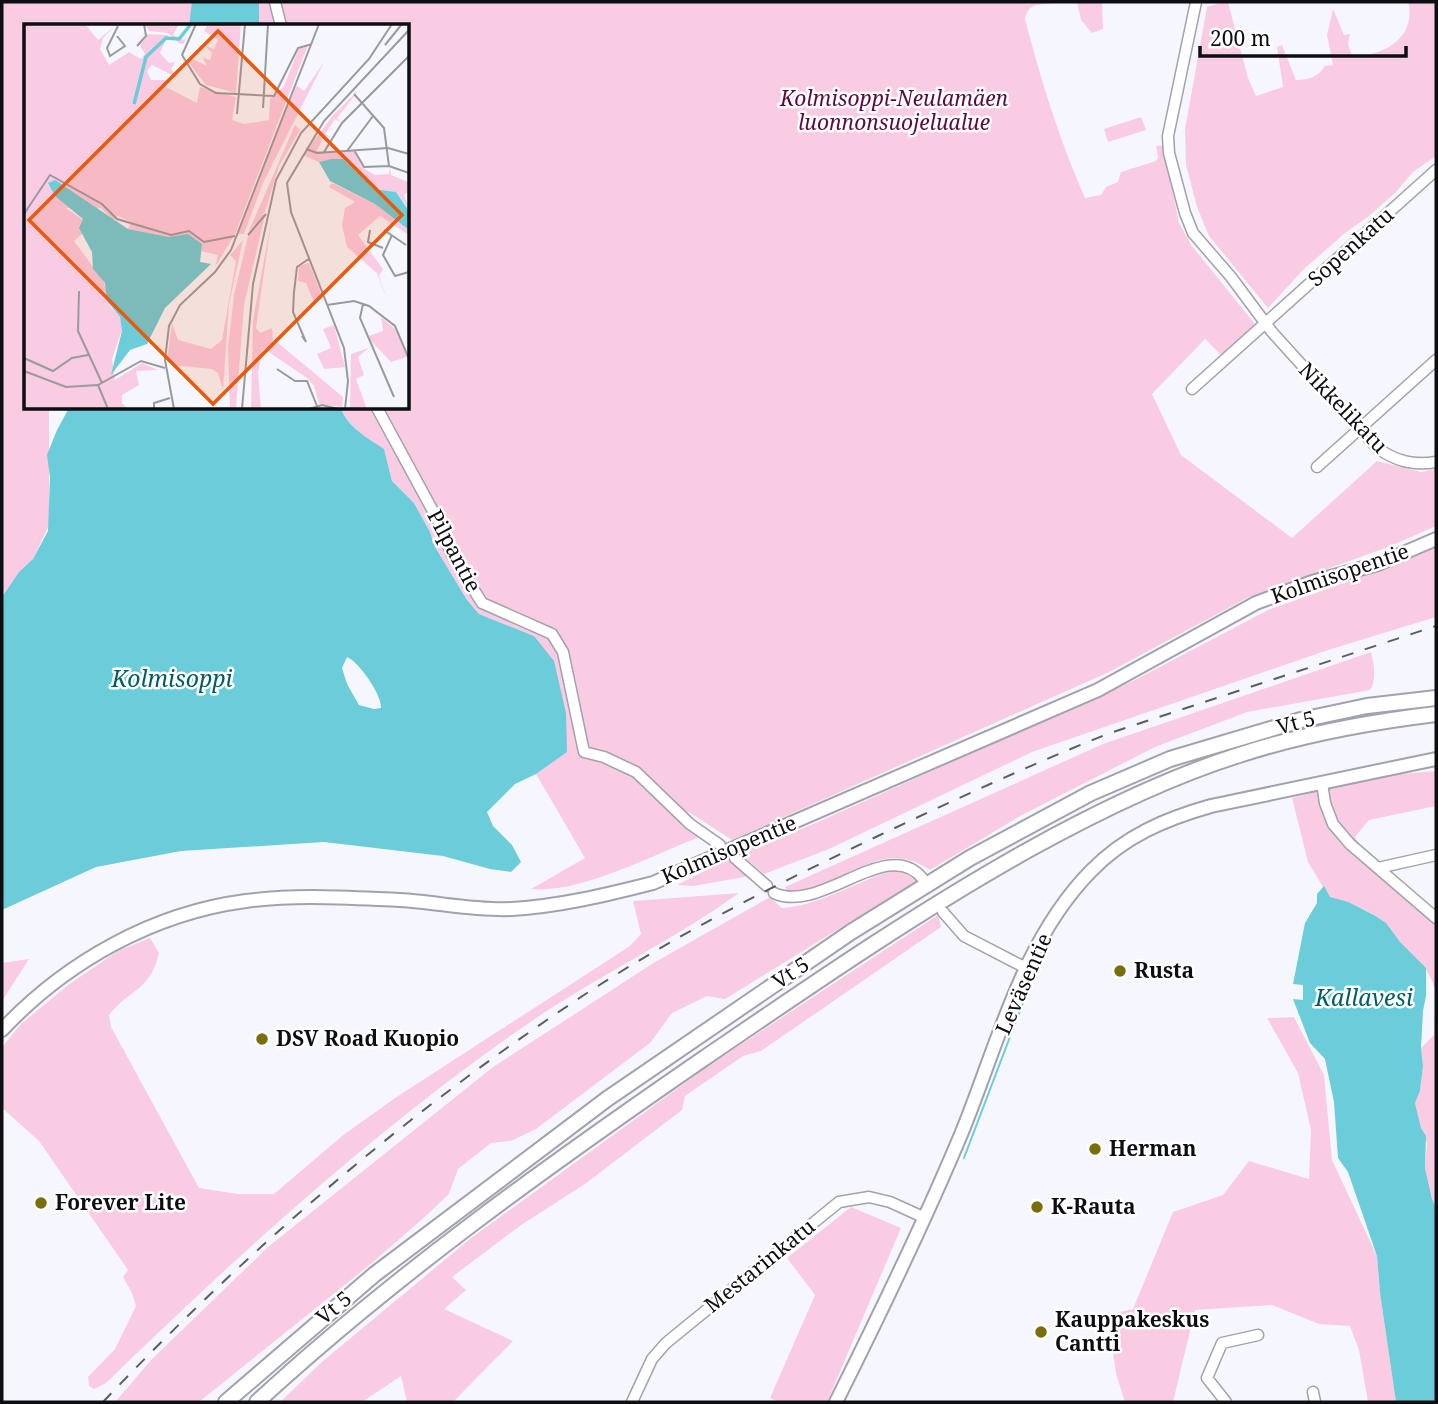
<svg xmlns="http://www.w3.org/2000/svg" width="1438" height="1404" font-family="'Noto Serif',serif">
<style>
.green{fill:#f9cce4}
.water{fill:#6acdd9;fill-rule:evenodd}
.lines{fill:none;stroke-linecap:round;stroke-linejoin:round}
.stream{stroke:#6acdd9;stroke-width:2}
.minor-casing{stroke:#a0a2ad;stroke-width:13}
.major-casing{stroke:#a0a2ad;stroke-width:16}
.highway-casing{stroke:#a0a2ad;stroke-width:18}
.minor{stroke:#fff;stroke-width:10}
.major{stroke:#fff;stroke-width:12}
.highway{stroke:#fff;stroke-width:14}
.rail{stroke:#5c5d62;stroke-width:2;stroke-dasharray:12 12;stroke-linecap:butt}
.poi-dot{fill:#7a6e0a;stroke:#fff;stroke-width:2.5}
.labels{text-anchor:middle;stroke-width:5;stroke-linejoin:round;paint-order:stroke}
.park-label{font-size:21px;font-style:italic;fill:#5c0b42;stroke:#fff}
.street-label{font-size:21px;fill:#0d0e11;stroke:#fff}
.poi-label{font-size:21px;font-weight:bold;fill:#0d0e11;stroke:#fff;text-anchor:start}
.water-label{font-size:23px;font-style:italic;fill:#005d66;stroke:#fff}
.inset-river{fill:none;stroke:#6acdd9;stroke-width:3.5}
.inset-road{fill:none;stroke:#999a9f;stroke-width:2}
.view{fill:#e8590c;fill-opacity:0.15;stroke:#e8590c;stroke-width:3.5}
.inset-edge{fill:none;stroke:#0d0e11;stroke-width:3.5}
</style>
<rect width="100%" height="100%" fill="#f6f7fe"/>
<!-- green -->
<path class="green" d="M2 2H194L192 26H26V408H49V525L33 559 19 572 2 597Z
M228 2H1058C1042 6 1029 0 1025 19 1041 80 1059 139 1085 198L1101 195 1106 187 1118 182 1121 172 1156 161 1158 158 1156 146 1164 145 1179 223 1192 246 1255 324 1222 356 1205 339 1152 394 1181 455 1292 538 1377 461 1421 472 1436 469V526L1388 547 1247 598 1109 672 732 840 689 812 678 817 698 835 697 838C651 856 578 894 531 889L585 858 536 774 567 751 534 636 479 614 467 600 435 547 430 532 414 503 392 481 384 450C369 439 346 426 341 408H408V26H231Z
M1077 2H1102L1103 29 1092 33 1081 20Z
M1223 2H1228L1248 78 1256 96 1283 87 1277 47 1282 45 1296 80C1309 80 1318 77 1325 66L1333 65 1327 35 1333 9 1344 35 1350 34 1348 44 1352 56C1384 57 1417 37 1408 2H1436V156L1413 172 1396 192 1369 216 1345 233 1304 269 1268 308 1209 236 1197 207 1186 165 1185 129 1207 7Z
M1141 117 1146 130 1108 142 1104 129Z
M1436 546V617L1328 650 1032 752 829 849 764 874 741 854 818 822 1133 681 1268 610 1392 566Z
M1371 652C1374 663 1377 681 1370 690L1247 712 1155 747 1020 816 930 870C888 843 865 868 825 885 814 890 800 890 788 892L785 887 1103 744Z
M1436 771V806L1369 820 1355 837 1377 872 1436 921V992C1428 964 1415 960 1398 940 1390 931 1386 922 1376 916 1361 907 1345 903 1329 897L1308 862 1292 798 1376 776Z
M730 858 750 876 693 886 677 885Z
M902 868 918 880 725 999 707 996 672 1013 650 1043 536 1129 511 1141 491 1143 458 1169 449 1194 428 1214 372 1263 199 1402H115L152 1359 268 1247 493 1067 655 962 770 897 782 908C814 907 860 881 892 870Z
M739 893C671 942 595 977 526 1025 374 1130 238 1255 106 1383L94 1389 89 1386 88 1377 115 1349 136 1306 132 1293 123 1277 128 1270 39 1141 2 1108V1047L21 1024 68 985 118 951 150 938 159 953C150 991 131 988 109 1015L111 1027 199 1188 238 1194H274L342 1136 395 1098 630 946 641 934 633 901Z
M938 915 941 927 761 1051 743 1056 685 1096 682 1110 585 1184 521 1225 452 1277 466 1290 444 1309 513 1341 453 1402H407L401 1376 362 1402H280L323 1361 471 1238 714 1062Z
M29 959 2 1001V963Z
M1436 994V1208L1432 1199 1425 1168 1427 1143 1421 1129 1415 1103 1420 1091 1423 1066 1421 1048 1434 1035Z
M1294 1017 1324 1075 1332 1160 1377 1256 1380 1293 1396 1402H1368L1359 1350 1350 1326 1319 1324 1272 1305 1195 1310 1173 1402H1125L1116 1374 1108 1315 1133 1309 1173 1212 1223 1195 1249 1161 1309 1179 1311 1130 1298 1073 1267 1018Z
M851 1207 901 1228 827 1402H778L770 1398 815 1295 787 1258Z"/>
<!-- water -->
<path class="water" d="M192 2H259V26H189Z
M69 408H341C346 426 369 439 384 449L392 481 414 503 430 532 435 547 467 600 479 614 534 636 554 661 566 713 567 752 536 774 515 784 487 812 493 826 512 845 521 862 511 872 490 869 443 856 324 842 181 851 96 867 2 910V597L19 572 33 559 48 531 50 477 47 455 57 430ZM347 657C359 662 382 695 381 708L374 709 359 705 347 684 342 668Z
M1324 886 1330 897 1348 902 1374 915 1386 923 1400 942 1426 968V996L1423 1011 1421 1048 1423 1066 1420 1091 1415 1103 1421 1128 1426 1136 1425 1168 1432 1199 1436 1208V1402H1396L1380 1293 1377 1256 1348 1172 1338 1158 1334 1102 1325 1059 1310 1043 1293 999 1303 1000V985L1293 984 1305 923 1317 903V894Z"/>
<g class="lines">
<!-- stream -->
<path class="stream" d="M964 1158 1035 971"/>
<defs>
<path id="minor" d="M275 2 281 26
M1196 2 1168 136 1169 153 1185 213 1193 233 1231 277 1272 332 1377 448C1396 461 1413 466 1436 462
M1192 389 1436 170
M377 408 440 524 451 553 482 603 552 634 563 652 584 752 604 757 636 772 690 824 720 845
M1317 467 1436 360
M1322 783 1325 803 1333 824 1350 844 1436 918
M735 858 767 886
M1378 868 1436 855
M774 893C821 915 888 834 923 879
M943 912 964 936 1026 968
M1313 1392 1315 1402
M632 1402 652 1359 666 1343 839 1202 869 1197 890 1202 923 1217
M1226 1402 1207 1378 1222 1343 1258 1335"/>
<path id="major" d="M2 1030C66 962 153 913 246 901 296 894 350 898 400 900 436 902 476 911 512 909 560 906 606 895 653 883L1098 690 1256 603 1312 582 1378 564 1436 539
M836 1402C880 1314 924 1223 962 1132 998 1044 1022 941 1091 871 1125 836 1165 819 1211 806L1436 759"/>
<path id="highway" d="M226 1402 375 1274 607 1099 851 932 970 858 1091 793 1170 759 1301 720 1367 706 1436 698
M257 1402C395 1275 549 1165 703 1059 810 986 917 912 1030 849 1097 812 1166 778 1239 755 1303 734 1370 722 1436 714"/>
</defs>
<!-- minor casing -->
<use href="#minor" class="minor-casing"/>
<!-- major casing -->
<use href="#major" class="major-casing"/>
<!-- highway casing -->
<use href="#highway" class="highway-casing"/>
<!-- minor -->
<use href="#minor" class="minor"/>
<!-- major -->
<use href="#major" class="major"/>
<!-- highway -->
<use href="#highway" class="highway"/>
<!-- rail -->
<path class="rail" d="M103 1402C248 1249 407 1112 584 995 677 934 779 883 880 835 956 799 1032 764 1110 733L1436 626"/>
</g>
<!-- markers -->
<g class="poi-dot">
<circle cx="1120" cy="971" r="7"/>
<circle cx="262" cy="1039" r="7"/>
<circle cx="1095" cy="1149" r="7"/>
<circle cx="41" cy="1203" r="7"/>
<circle cx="1037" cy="1207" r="7"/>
<circle cx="1041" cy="1332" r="7"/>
</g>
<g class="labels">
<!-- park labels -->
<g class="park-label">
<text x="894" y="106">Kolmisoppi-Neulamäen<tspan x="894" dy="24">luonnonsuojelualue</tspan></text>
</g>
<!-- street labels -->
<g class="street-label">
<text transform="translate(1351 247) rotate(-42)" y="7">Sopenkatu</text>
<text transform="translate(1343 408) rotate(46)" y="7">Nikkelikatu</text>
<text transform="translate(454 551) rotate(62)" y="7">Pilpantie</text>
<text transform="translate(1340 574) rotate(-19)" y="7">Kolmisopentie</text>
<text transform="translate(1296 723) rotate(-15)" y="7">Vt 5</text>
<text transform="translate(729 850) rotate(-23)" y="7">Kolmisopentie</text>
<text transform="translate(791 973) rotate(-34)" y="7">Vt 5</text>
<text transform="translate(1024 984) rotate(-66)" y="7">Leväsentie</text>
<text transform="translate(760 1266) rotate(-39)" y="7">Mestarinkatu</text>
<text transform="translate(334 1308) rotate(-40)" y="7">Vt 5</text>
</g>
<!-- poi labels -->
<g class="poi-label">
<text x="1134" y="978">Rusta</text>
<text x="276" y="1046">DSV Road Kuopio</text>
<text x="1109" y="1156">Herman</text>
<text x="55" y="1210">Forever Lite</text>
<text x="1051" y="1214">K-Rauta</text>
<text x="1055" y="1327">Kauppakeskus<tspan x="1055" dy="24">Cantti</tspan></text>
</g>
<!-- water labels -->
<g class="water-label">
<text x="172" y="687">Kolmisoppi</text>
<text x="1364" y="1006">Kallavesi</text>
</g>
</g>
<!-- overview -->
<g transform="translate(24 24)">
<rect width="385" height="385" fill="#f6f7fe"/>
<path d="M0 0H61L74 16 91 2 79 14 76 25 85 41 105 28 117 35 121 30 116 22 123 10 144 11 136 29 145 39 151 38 147 45 154 54 128 41 123 47 127 56H142V63L173 79 176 63 212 73 208 96 220 100 245 96 246 75 260 62 275 24 284 21 211 210 191 243 194 231 177 227 178 220 104 205 107 198 94 192 89 196 77 184H42L59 196V209L50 217 80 258 86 282 96 293 98 306 88 335 91 356 118 339 134 346 112 347 115 361 98 371V379L104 385H0ZM121 0H155L149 11 160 16 164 13 159 20 155 19 144 9 125 7ZM184 0H217L212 69 182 61 164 38 166 34 183 42 179 34 186 36 188 29 181 22 190 25 194 16 180 7ZM300 38 239 159 220 210H214L272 61 280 67ZM336 65 313 94 318 99 311 95 301 110 307 114 300 111 293 127H330L339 144 351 151 365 150 366 143 367 151 384 158 385 153V167L380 171 385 185 372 168 350 165 337 155 321 136 297 139 279 131 309 91ZM271 101 276 106 255 142 241 188 224 209ZM308 159 351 180 385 206V211L356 192 334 211 359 245 355 252 365 280 353 249 323 223 318 201 321 184 331 178 305 163ZM237 191H241L220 281 212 385H206L204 324 210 271 224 212ZM248 193 232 304 236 309 248 304 249 320 253 318 319 373 318 383 295 380 290 362 283 354 239 324 234 348 237 385H227L229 296ZM219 216 205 280 199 366 194 349 188 345 148 341 143 336 148 299 154 316 187 325 198 316 212 237 206 231ZM285 239 299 275 290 278 282 259 274 257 275 242ZM357 293 371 305 383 333 367 338 346 316 345 312 359 307ZM310 301 321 343 300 345 293 330 307 324 299 305ZM345 324 334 333 340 351 332 355 343 385 326 384 327 330Z" fill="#f9cce4"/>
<path d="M308 135H319L350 165 372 168 385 187V206L351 180 306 157 295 138ZM31 156 104 205 145 213 164 210 178 220 176 238 187 240 141 284 123 320 106 326 87 351 98 307 96 293 83 277 81 259 69 245 68 228 55 204 59 195 31 172 24 159Z" fill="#6acdd9"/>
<path class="inset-river" d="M110 80 122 33 142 14 155 15 167 0"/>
<path class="inset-road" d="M172 0 158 31 176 60 192 69 250 72 274 24 288 20M93 12 101 22 86 32 83 24 94 2M117 18 113 22 122 12 120 0M361 21 378 0M330 70 360 104 365 142M239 84 244 0M213 90 221 0M282 125 293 129 364 124 385 130M330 126 340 143 365 142 385 149M323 127 349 92M300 128 318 99 385 32M0 190 26 151 78 180 93 195 147 211 165 207 180 218 211 212M346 206 344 218 359 224M360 206 382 221M224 211 242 190M368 211 359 231 371 252 385 248M55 267 54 307 78 359M339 280 336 294 370 373M303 281 330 277 345 282 371 302 385 335M278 312 282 318 269 288 270 268 273 243 286 234M0 334 29 347 48 334 64 331M253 345 271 357H283L293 382M0 347 42 363 74 361 117 337 141 344M74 361 84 385M130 385V379L146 374M150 385 141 336 145 302 156 281 191 248 207 226 295 0M218 385 229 260 252 156 277 109 345 35 368 0M285 385 298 381 315 385M321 385 324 357 320 324 267 188 263 159 300 97 385 6"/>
<path class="view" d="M194 7 378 191 189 380 5 196Z"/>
<rect width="385" height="385" class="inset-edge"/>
</g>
<!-- border -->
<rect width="1438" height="1404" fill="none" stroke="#0d0e11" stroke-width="7"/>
<!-- scale -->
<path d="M1200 46v10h206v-10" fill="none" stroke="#0d0e11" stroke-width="3.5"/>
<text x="1210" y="46" font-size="21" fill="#0d0e11" stroke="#ffffff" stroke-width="5" paint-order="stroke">200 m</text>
</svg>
